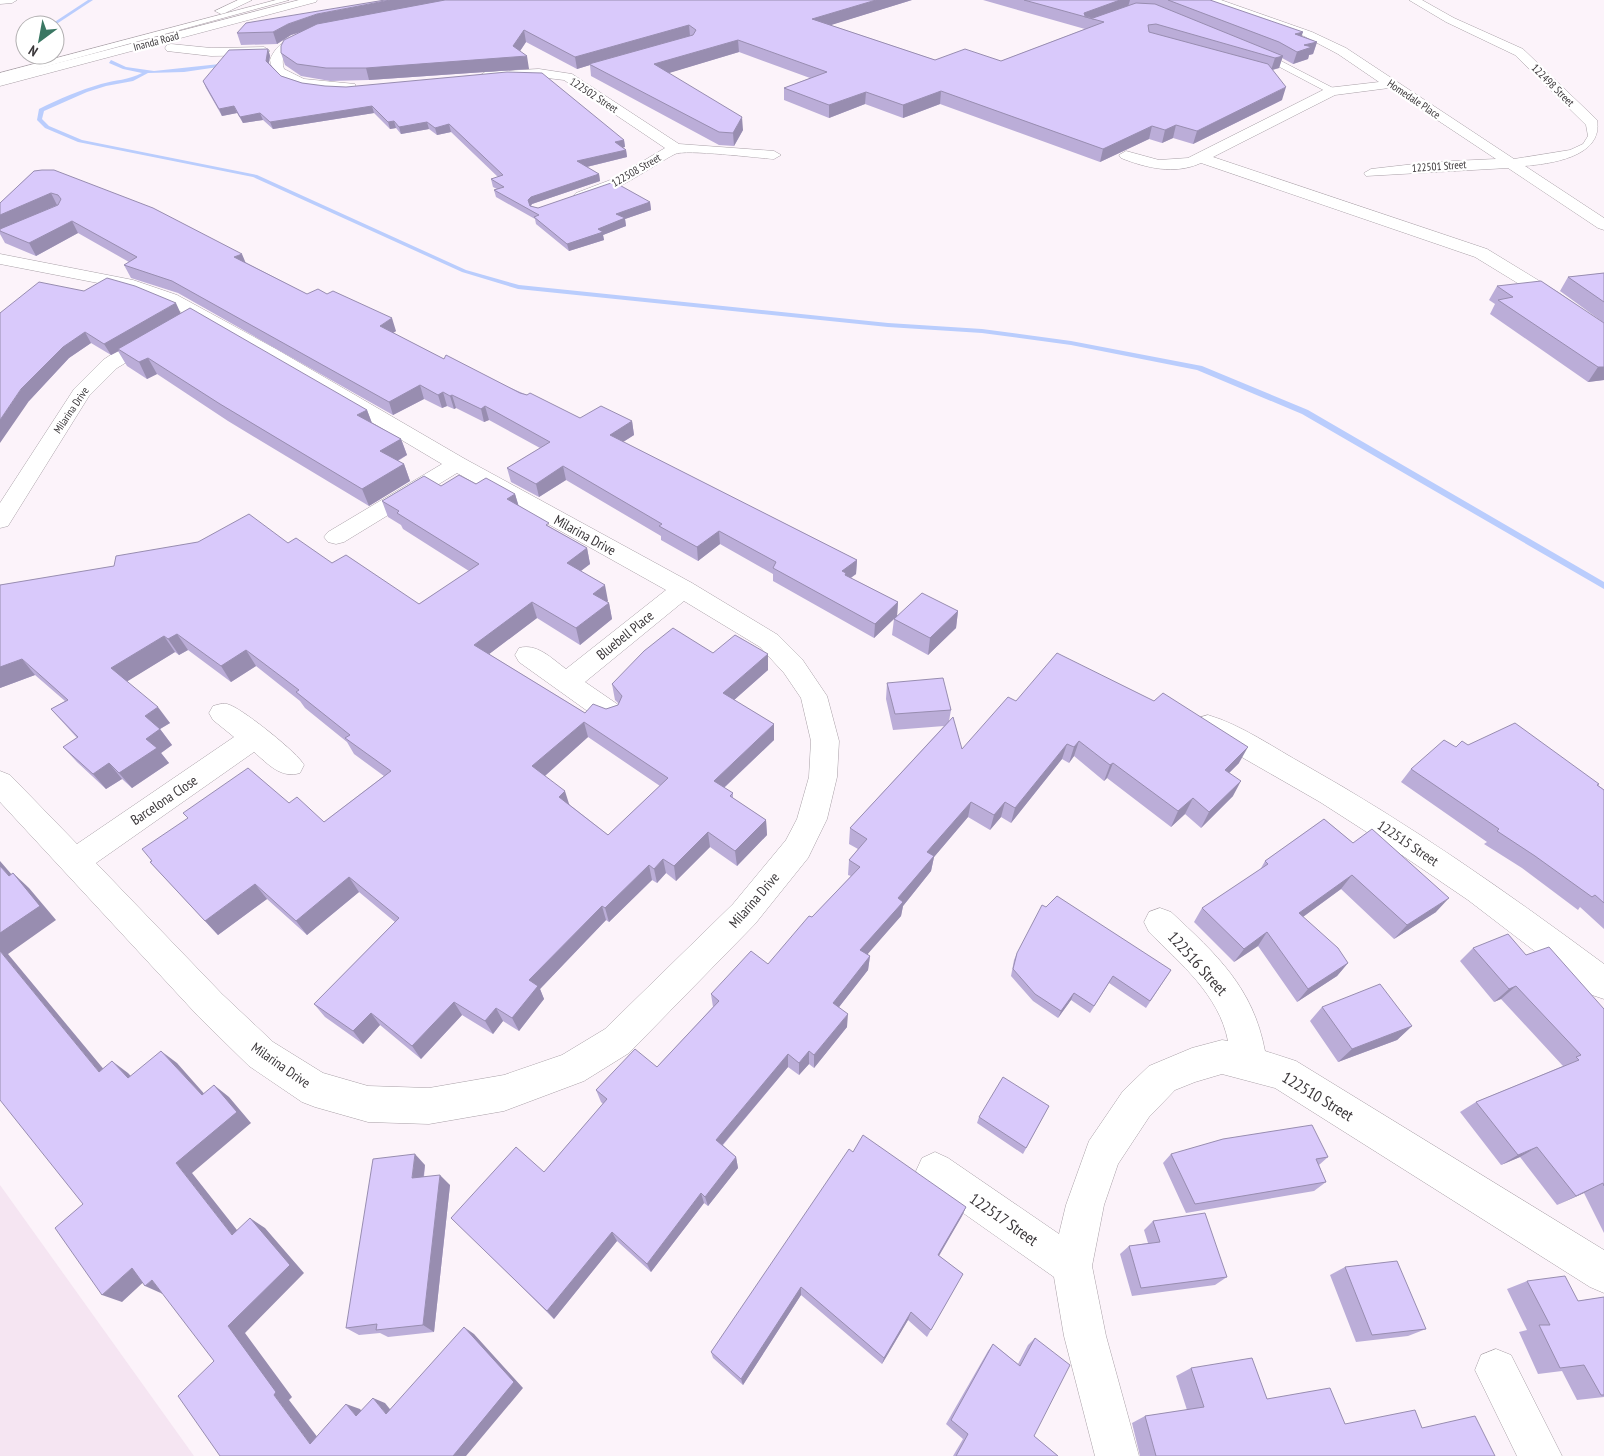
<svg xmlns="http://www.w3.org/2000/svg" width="1604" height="1456" font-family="'PT Sans Narrow',sans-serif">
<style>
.built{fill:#f5e5f2}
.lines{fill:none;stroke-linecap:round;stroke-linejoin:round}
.stream{fill:#bacdfd;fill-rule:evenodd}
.service-casing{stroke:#a9a0a7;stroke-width:1}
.minor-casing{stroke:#a9a0a7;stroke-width:1}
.tertiary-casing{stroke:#a9a0a7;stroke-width:1}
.service{fill:#fff;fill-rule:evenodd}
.minor{fill:#fff;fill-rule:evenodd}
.tertiary{fill:#fff;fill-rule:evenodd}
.wall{fill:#bbadd8;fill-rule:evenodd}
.shaded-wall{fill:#988db0}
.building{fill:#d9c9fb;stroke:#988db0;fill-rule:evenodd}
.labels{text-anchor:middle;stroke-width:4.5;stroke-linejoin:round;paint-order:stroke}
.far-street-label{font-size:11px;fill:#3b373a;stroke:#fff}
.street-label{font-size:14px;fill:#3b373a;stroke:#fff}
.near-street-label{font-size:16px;fill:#3b373a;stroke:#fff}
</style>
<rect width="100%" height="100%" fill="#fcf3fa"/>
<!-- built -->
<path class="built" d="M0 1185 194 1456H0Z"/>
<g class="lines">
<!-- stream -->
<path class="stream" d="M88 0H93L55 25H50Z
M111 60 126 67 154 71 229 63 232 65 184 72 148 73 133 81 106 86 87 92 44 111 42 119 49 126 82 140 257 175 466 270 519 285 888 323 982 329 1071 341 1202 366 1308 410 1604 582V589L1302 414 1197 370 1071 345 982 333 888 327 518 289 462 272 253 177 78 142 45 128 37 120 39 109C59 99 80 90 101 84 115 80 129 80 142 73L123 69 109 63Z"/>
<defs>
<path id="service" d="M276 0H289L0 79V73Z
M1256 48 1335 89 1337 91 1329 93 1253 53 1252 51Z"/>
<path id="minor" d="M0 0H17L12 3 0 4Z
M238 0H252L225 13 221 14 215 11Z
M1205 0H1221L1312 32 1346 48 1514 159 1570 150 1583 144 1588 136 1586 125 1515 55 1446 22 1409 0H1422L1454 18 1523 49 1597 120C1604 158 1547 164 1525 166L1604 218V230L1598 228 1508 168 1366 176 1364 173 1371 169 1432 162 1496 159 1389 88 1335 95 1213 157 1487 249 1559 293 1604 325V339L1597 337 1547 301 1475 257 1201 163C1175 175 1146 168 1121 158L1119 155 1126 151 1159 160 1188 158 1327 88 1379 82 1338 54 1304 36Z
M313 30 319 33 317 35C302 41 277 49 284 69L304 79 355 84 356 87 355 90C332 95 273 89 270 60 276 42 296 34 313 30Z
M171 44 211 48 264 47 270 51 264 55 211 56 167 51 165 48 167 45Z
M539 69 572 74 679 144 774 151 781 155 774 159C758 158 685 149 675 154 653 165 599 205 576 199L573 196 576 193 613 179 665 148 564 80 539 77 485 80 479 76 485 72Z
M0 254 133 280 177 295 276 349 465 459 692 583 778 635 802 659 827 696 839 741 837 777 827 819 808 858 755 924 629 1053 584 1081 504 1111 429 1124 368 1122 315 1107 302 1102 249 1066 198 1016 0 802V771L10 775 77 844 234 737 213 720 209 713 213 706C220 704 225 702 232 706 246 712 298 753 304 765L300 773C281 779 268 764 254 752L96 863 222 994 273 1042 323 1073 368 1086 429 1088 504 1075 562 1055 605 1029 733 904 786 840 797 819 809 777 811 741 801 698 784 673 760 647 684 601 585 682 620 706 624 713 620 720 610 723 600 720 519 662 515 655 519 648C537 643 551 658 566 669L666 590 457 473 344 542 336 544 328 542 324 537 328 532 442 464 262 357 165 303 129 289 0 264Z
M153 332 160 334 162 338 160 342 117 368 89 396 8 526 0 528V503L74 389 103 360 124 346Z
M1208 715C1242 725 1274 748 1305 765 1410 824 1508 893 1604 964V999L1592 995 1468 900 1390 847 1320 802 1198 732 1194 725 1198 718Z
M1160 908 1171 912C1216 954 1253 987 1265 1051L1296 1061 1604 1250V1293L1590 1287 1275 1088 1222 1074 1195 1082 1175 1090 1149 1117 1118 1164 1104 1205 1092 1266 1106 1336 1139 1456H1095L1064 1336 1054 1277 922 1184 916 1171 922 1158 935 1152 948 1158 1059 1234 1066 1205 1089 1141 1123 1091 1149 1066 1192 1048 1222 1040 1228 1041C1219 995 1181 964 1149 932L1144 922 1149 912Z
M1496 1349 1511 1355 1562 1456H1517L1475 1370 1481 1355Z"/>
<path id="tertiary" d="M299 0H317L316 2 0 86V78Z"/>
</defs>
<!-- service casing -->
<use href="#service" class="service-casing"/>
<!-- minor casing -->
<use href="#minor" class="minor-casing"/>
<!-- tertiary casing -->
<use href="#tertiary" class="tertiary-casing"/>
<!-- service -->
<use href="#service" class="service"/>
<!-- minor -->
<use href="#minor" class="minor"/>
<!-- tertiary -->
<use href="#tertiary" class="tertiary"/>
</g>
<!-- wall -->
<path class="wall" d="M912 0 830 25 935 60 1001 61 1085 29 983 0H1210L1317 42 1313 54 1309 55 1308 59 1293 64 1282 58 1279 68 1273 70 1282 100 1193 144 1173 138 1162 143 1149 139 1100 162 940 104 903 118 865 104 829 118 784 100V88L810 78 739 52 668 73 743 130 734 146 719 145 591 76 590 65 577 69 526 42 520 51 529 69 369 80 330 81 301 76 285 65 281 53 302 32 291 35 277 44 241 45 237 33Z
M268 49 270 56 269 63 281 76 302 83 624 140 625 147H623L626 150 627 157 587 167 599 174 600 181 532 204 531 206 538 208 650 202 651 210 625 219 626 226 603 235 604 240 569 251 536 224 535 219 496 197 494 190 497 189 493 187 491 179 498 177 451 132 437 135 429 129 401 134 396 128 390 129 374 113 273 129 263 120 243 123 237 113 222 116 206 88 203 81Z
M34 171 245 262 307 294 396 331 393 333 444 359 580 418 632 421 634 435 623 442 857 560 856 574 851 578 898 602 897 616 958 611 956 628 928 655 892 635 894 619 874 638 773 581V574L720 544 698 561 661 540V536L566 480 539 497 511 482 507 468 540 448 489 420 484 422 456 408 454 409 447 406 442 408 424 399 393 415 178 293 131 278 124 265 129 262 78 233 36 256 5 243 0 234V203Z
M1604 273V323L1560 291 1568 277Z
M1497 286 1604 323V380L1588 382 1490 314 1495 304 1489 300Z
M0 313 181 314 367 410 372 423 401 439 407 455 398 461 404 464 410 481 369 506 228 421 157 374 147 379 127 366 118 351 111 355 91 343 69 358 29 401Z
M476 484 515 494 518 505 550 527 587 548 590 564 581 571 608 601 607 602 609 603 612 619 580 645 537 618 489 654 585 713 606 709 618 705 619 704 615 700 612 684 713 653 768 654V670L734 700 774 724V740L724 788 733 793V798L766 820 767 835 737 866 710 847 676 881 666 873 657 883 652 880 609 922 606 920 540 989 544 999 519 1031 503 1021 493 1034 462 1015 421 1059 380 1025 363 1044 325 1017 314 1004 395 922 359 892 307 935 267 899 218 935 150 862 152 861 188 818 183 813 289 803 324 822 384 776 354 754 347 742 305 708 300 701 256 666 231 682 188 650 179 655 175 652 127 681 170 723 160 729 172 745 161 753 169 763 132 788 122 779 106 789 77 762 63 747 77 738 51 709 65 701 35 675 0 688V585L288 543 419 604 469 571 403 529 401 525 388 517 382 501 441 486ZM588 737 660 786 608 835 570 805 545 776Z
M887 683 951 710 949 721 962 749 1016 701 1239 763 1229 773 1233 796 1201 828 1185 814 1171 827 1107 778 1104 781 1074 756 1069 763 1062 759 1011 823 1001 817 990 830 968 817 934 857 931 871 903 906 901 916 867 954 870 956 868 970 839 1007 847 1027 814 1068 809 1064 799 1075 788 1067 723 1145 736 1157 738 1168 708 1206 704 1203 651 1272 617 1241 554 1319 461 1227 544 1172 603 1104 601 1102 596 1090 657 1067 713 1007 711 994 768 964 851 876 848 875 849 860 858 849 849 844 850 828 944 726 893 730 886 699Z
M1468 745 1598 785 1604 790V929L1580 907 1578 910 1522 868 1484 844 1487 842 1401 782 1411 769 1456 747Z
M1324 819 1436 912 1394 939 1341 889 1303 917 1348 963 1337 976 1297 1002 1258 946 1234 962 1194 922 1202 908 1260 870 1265 861Z
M1473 948 1526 955 1604 1009V1233L1584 1193 1557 1205 1520 1157 1501 1165 1460 1112 1476 1102 1563 1066 1501 999 1494 1002 1460 961Z
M1017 953 1171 970 1146 1008 1109 983 1090 1013 1071 1000 1058 1018 1033 1001 1011 976 1014 960Z
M1322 1007 1412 1026 1397 1040 1338 1062 1310 1021Z
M1049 1106 1023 1154 977 1123 979 1117Z
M853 1152 966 1207 962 1216 939 1256 963 1274 927 1337 908 1320 882 1364 801 1295 743 1385 713 1358 711 1352Z
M1171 1154 1328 1157 1319 1165 1326 1182 1314 1191 1186 1213 1163 1163Z
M425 1165 424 1177 450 1185 434 1332 388 1337 380 1333 359 1335 346 1328Z
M1153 1221 1227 1277 1215 1285 1132 1296 1120 1254 1129 1246 1148 1243 1144 1230Z
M1345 1267 1426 1329 1408 1336 1356 1342 1330 1275Z
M1527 1281 1578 1301 1604 1297V1397L1577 1400 1562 1371 1538 1374 1519 1332 1527 1330 1507 1289Z
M1035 1338 1034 1436 1058 1456H953L963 1439 946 1424 988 1351 993 1344 1018 1364 1028 1345Z
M1191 1368 1267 1399 1345 1424 1422 1428 1495 1456H1140L1132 1423 1145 1416 1187 1410 1176 1376Z"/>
<!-- shaded-wall -->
<path class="shaded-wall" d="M390 0H453L321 25 291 35 277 44 273 32 288 24 317 14Z
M876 0H912L812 31V19Z
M1120 0H1130L1128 7 1095 20 1084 17V13Z
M689 25 690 36 589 64 590 65 577 69 575 57Z
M524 30 526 42 516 57 527 56 529 69 369 80 366 68 513 46Z
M1303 32 1299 44 1295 34Z
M738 40 739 52 656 77 654 64Z
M1317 42 1313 54 1309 55 1308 59 1293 64 1297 52 1304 45Z
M268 49 270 56 268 67 266 61Z
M1283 56 1279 68 1271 70 1275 58Z
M1286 87 1282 100 1193 144 1197 131Z
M941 91 940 104 903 118V105Z
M866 92 865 104 829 118V105Z
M234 106 237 113 222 116 219 109Z
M372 106 374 113 273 129 270 122Z
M260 113 263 120 243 123 240 117Z
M742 117 743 130 734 146 733 133Z
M394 121 396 128 390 129 388 122Z
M427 122 429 129 401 134 399 127Z
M449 124 451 132 437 135 435 128Z
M1176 125 1173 138 1162 143 1165 130Z
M1152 126 1149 139 1100 162 1103 149Z
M624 140 625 147 616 149 615 142Z
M626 150 627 157 578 169 577 161Z
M599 174 600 181 532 204 529 208 528 200 531 197Z
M51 193 57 205 0 230V215Z
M650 202 651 210 625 219 626 226 603 235 604 240 569 251 567 244 598 229 616 214Z
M72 221 78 233 36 256 29 243Z
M242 254 247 266 234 257Z
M176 303 181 314 118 349 119 351 111 355 104 344Z
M392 318 396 331 384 339 380 326Z
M85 332 91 343 69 358 29 401 0 443V420L21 389 63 347Z
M148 358 157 374 147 379 139 362Z
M1598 367H1604V380L1588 382Z
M420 385 424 399 393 415 389 402Z
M443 392 447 406 442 408 438 395Z
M452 395 456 408 454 409 450 396Z
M485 406 489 420 484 422 481 409Z
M367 410 373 426 357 415Z
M632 421 634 435 612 449 610 435Z
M401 439 407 455 386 467 380 451Z
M404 464 410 481 369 506 362 489Z
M563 466 566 480 539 497 536 484Z
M515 494 520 510 507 499Z
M719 531 720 544 698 561 697 547Z
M587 548 590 564 570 579 567 563Z
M857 560 856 574 846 581 842 571Z
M605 585 608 601 597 610 593 594Z
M532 602 537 618 480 661 474 645Z
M898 602 897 616 874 638 875 624Z
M609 603 612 619 580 645 576 628Z
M958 611 956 628 928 655 930 638Z
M177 634 188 650 179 655 168 639Z
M164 636 175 652 123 684 111 668Z
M246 650 256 666 231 682 221 666Z
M768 654V670L724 709 723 693Z
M22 659 35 675 0 688V667Z
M158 707 170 723 160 729 172 745 161 753 169 763 132 788 119 773 146 739 145 716Z
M584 722 588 737 538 782 532 766Z
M774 724V740L715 796 714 781Z
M1079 741 1074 756 1069 763 1074 747Z
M1067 744 1062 759 1011 823 1015 808Z
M1248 747 1239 763 1216 786 1225 770Z
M109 763 122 779 106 789 93 774Z
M1113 763 1107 778 1104 781 1110 765Z
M1241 781 1233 796 1201 828 1209 812Z
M565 791 570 807 559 797Z
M1193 798 1185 814 1171 827 1178 811Z
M971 802 968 817 934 857 931 871 903 906 901 916 859 964 860 950 927 852Z
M1005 802 1001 817 990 830 994 815Z
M766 820 767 835 737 866 735 851Z
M708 832 710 847 676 881 674 866Z
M663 859 666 873 657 883 654 869Z
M0 861 26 891 9 876 0 866Z
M649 865 652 880 609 922 605 908Z
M13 873 29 888 56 920 8 954 116 1084 99 1072 0 951V933Z
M1352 875 1341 889 1289 927 1299 913Z
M349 877 359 892 307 935 296 921Z
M255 884 267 899 218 935 205 921Z
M1449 898 1436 912 1394 939 1407 925Z
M602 906 606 920 540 989 544 999 519 1031 512 1018 529 980Z
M1267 932 1258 946 1234 962 1244 949Z
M870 956 868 970 832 1016 833 1003Z
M1348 963 1337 976 1297 1002 1308 989Z
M1516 986 1501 999 1494 1002 1509 989Z
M1074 993 1071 1000 1058 1018 1061 1011Z
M454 1002 462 1015 421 1059 412 1046Z
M496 1008 503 1021 493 1034 485 1021Z
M371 1013 380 1025 363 1044 353 1031Z
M848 1014 847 1027 814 1068V1055Z
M1412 1026 1397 1040 1338 1062 1352 1049Z
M161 1051 177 1063 216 1107 202 1095Z
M809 1051V1064L799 1075V1063Z
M788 1054V1067L718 1150 716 1140Z
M112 1061 128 1073 144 1090 128 1078Z
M214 1085 229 1097 251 1123 192 1173 248 1244 232 1235 176 1163Z
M1537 1147 1520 1157 1501 1165 1518 1155Z
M415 1154 425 1165 422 1188 412 1178Z
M736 1157 738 1168 708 1206 705 1197Z
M440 1175 450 1185 434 1332 423 1325Z
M1603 1183 1584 1193 1557 1205 1576 1196Z
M701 1193 704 1203 651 1272 647 1264Z
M966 1207 962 1216 934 1264 938 1255Z
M250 1218 265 1228 304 1273 245 1333 292 1397 289 1400 325 1447 310 1444 274 1395 228 1326Z
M612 1232 617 1241 554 1319 547 1311Z
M132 1268 150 1276 122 1302 102 1295Z
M152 1280 163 1294 145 1286Z
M801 1287V1295L743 1385 741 1379Z
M911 1312 908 1320 882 1364 884 1358Z
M464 1327 474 1334 523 1388 466 1456H453Z
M373 1398 385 1403 398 1419 386 1414Z
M346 1404 360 1409 369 1421 356 1416Z"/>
<!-- building -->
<path class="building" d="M385 0H390L317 14 288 24 273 32 237 33 246 23Z
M445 0H876L812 19 935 60 965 49 1001 61 1104 22 1024 0H1120L1084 13 1085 16 1093 18 1136 3 1155 4 1283 56 1275 58 1156 24 1148 25 1149 32 1268 64 1286 87 1197 131 1176 125 1165 130 1152 126 1103 149 941 91 903 105 866 92 829 105 784 88 827 72 738 40 654 64 742 117 733 133 719 132 589 64 693 35 696 30 689 25 575 57 524 30 513 46 527 56 366 68H326L297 64 281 53V46L284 40 317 24Z
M1168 0H1210L1303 32 1295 34 1317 42 1304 45 1312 47 1297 52 1279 42Z
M268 49 266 61 281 76 302 83 325 86 346 87 507 72 542 73 624 140 615 142 626 150 577 161 599 174 531 197 528 200 530 206 538 208 614 182 650 202 616 214 625 218 598 229 603 232 567 244 534 217 539 215 494 190 504 187 491 179 503 175 449 124 435 128 427 122 399 127 394 121 388 122 372 106 270 122 260 113 240 117 234 106 219 109 203 81 229 50Z
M42 170H54L153 208 242 254 234 257 307 294 318 289 327 294 333 291 392 318 380 326 444 359 446 355 520 393 527 395 530 393 580 418 601 406 632 421 610 435 857 560 842 571 846 573 845 575 898 602 875 624 773 568 776 562 719 531 697 547 659 526 662 524 563 466 536 484 507 468 550 442 485 406 481 409 452 395 450 396 443 392 438 395 420 385 389 402 172 281 124 265 137 257 72 221 29 243 0 231V229L58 205 61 199 58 195 51 193 0 215V203L34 171Z
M1604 273V302L1568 277Z
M107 278 135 286 176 303 104 344 85 332 63 347 21 389 0 420V313L39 282 84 291Z
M1541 281 1604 323V367H1598L1498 300 1513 297 1497 286Z
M190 308 367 410 357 415 401 439 380 451 404 464 362 489 220 404 148 358 139 362 118 349Z
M459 475 476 484 486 478 515 494 507 499 549 523 546 525 587 548 567 563 605 585 593 594 609 603 576 628 532 602 474 645 585 713 593 704 606 709 618 705 622 696 612 684 644 651 673 628 713 653 735 635 768 654 723 693 774 724 714 781 733 793 730 796 766 820 735 851 708 832 674 866 663 859 654 869 649 865 605 908 602 906 529 980 538 986 512 1018 496 1008 485 1021 454 1002 412 1046 371 1013 353 1031 314 1004 399 918 349 877 296 921 255 884 205 921 150 862 152 861 142 849 188 818 183 813 248 768 289 803 297 797 324 822 391 771 345 738 350 735 296 692 299 690 246 650 221 666 177 634 168 639 164 636 111 668 158 707 145 716 160 729 146 739 157 748 119 773 109 763 93 774 63 747 78 737 51 709 68 700 22 659 0 667V585L114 566 116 556 198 542 249 514 288 543 296 538 332 563 346 555 419 604 479 564 397 513 399 511 382 501 424 476 441 486ZM584 722 668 778 608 835 559 797 565 791 532 766Z
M922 593 958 611 930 638 894 619Z
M1057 653 1154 701 1163 693 1248 747 1225 770 1241 781 1209 812 1193 798 1178 811 1113 763 1110 765 1079 741 1074 747 1067 744 1015 808 1005 802 994 815 971 802 927 852 934 856 898 898 903 902 860 950 870 956 833 1003 848 1014 814 1055 809 1051 799 1063 788 1054 716 1140 736 1157 705 1197 701 1193 647 1264 612 1232 547 1311 451 1218 516 1147 544 1172 607 1099 596 1090 635 1049 657 1067 719 1001 711 994 751 951 768 964 809 916 812 917 860 867 849 860 867 839 850 828 953 717 962 749 1008 697 1016 701Z
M943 678 951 710 895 714 887 683Z
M1515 723 1599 784 1597 785 1604 790V903L1595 895 1592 897 1535 856 1497 831 1499 829 1411 769 1444 740 1456 747 1462 741 1468 745Z
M1324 819 1353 843 1372 829 1449 898 1407 925 1352 875 1299 913 1338 948 1348 963 1308 989 1267 932 1244 949 1202 908 1268 864 1265 861Z
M0 866 9 876 13 873 40 906 0 933Z
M1057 896 1171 970 1150 1001 1113 976 1094 1006 1074 993 1061 1011 1035 994 1013 969 1017 953 1042 905 1046 907Z
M1508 934 1526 955 1549 947 1604 1009V1186L1603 1183 1576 1196 1537 1147 1518 1155 1476 1102 1579 1060 1576 1057 1581 1055 1516 986 1509 989 1473 948Z
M0 951 99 1072 112 1061 128 1078 161 1051 202 1095 214 1085 237 1112 176 1163 232 1235 250 1218 290 1265 228 1326 276 1392 274 1395 310 1444 346 1404 356 1416 373 1398 386 1414 464 1327 514 1382 453 1456H220L178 1396 214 1361 152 1280 145 1286 132 1268 102 1295 55 1228 83 1204 0 1100Z
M1380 984 1412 1026 1352 1049 1322 1007Z
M1003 1077 1049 1106 1026 1148 979 1117Z
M1312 1125 1328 1157 1316 1159 1326 1182 1195 1204 1171 1154 1223 1139Z
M863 1135 966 1207 938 1255 963 1274 931 1330 911 1312 884 1358 801 1287 741 1379 711 1352 849 1149 853 1152Z
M415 1154 412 1178 440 1175 423 1325 376 1330 377 1324 346 1328 373 1159Z
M1205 1213 1227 1277 1141 1288 1129 1246 1160 1242 1153 1221Z
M1397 1261 1426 1329 1372 1335 1345 1267Z
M1565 1276 1578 1301 1604 1297V1395H1601L1584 1365 1560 1368 1539 1325H1550L1527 1281Z
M1035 1338 1070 1365 1034 1436 1058 1456H956L968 1434 951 1420 993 1344 1020 1366Z
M1252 1358 1267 1399 1330 1388 1345 1424 1415 1410 1422 1428 1475 1416 1495 1456H1156L1145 1416 1204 1407 1191 1368Z"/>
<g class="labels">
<!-- far-street labels -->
<g class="far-street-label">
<text transform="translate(156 41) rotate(-15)" y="4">Inanda Road</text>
<text transform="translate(1553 85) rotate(45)" y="4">122498 Street</text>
<text transform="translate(594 95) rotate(33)" y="4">122502 Street</text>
<text transform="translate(1414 99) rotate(34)" y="4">Homedale Place</text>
<text transform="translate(1439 166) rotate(-4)" y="4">122501 Street</text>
<text transform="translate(636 170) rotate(-30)" y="4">122508 Street</text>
<text transform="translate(71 410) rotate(-56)" y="4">Milarina Drive</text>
</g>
<!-- street labels -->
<g class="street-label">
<text transform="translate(585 535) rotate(29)" y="5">Milarina Drive</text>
<text transform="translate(625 635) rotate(-39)" y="5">Bluebell Place</text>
<text transform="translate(164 800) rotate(-34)" y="5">Barcelona Close</text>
<text transform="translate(1408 843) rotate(34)" y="5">122515 Street</text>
<text transform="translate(754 900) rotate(-49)" y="5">Milarina Drive</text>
<text transform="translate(281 1065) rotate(35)" y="5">Milarina Drive</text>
</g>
<!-- near-street labels -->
<g class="near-street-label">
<text transform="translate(1198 963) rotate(48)" y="6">122516 Street</text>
<text transform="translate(1318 1096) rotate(31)" y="6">122510 Street</text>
<text transform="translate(1004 1219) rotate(35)" y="6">122517 Street</text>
</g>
</g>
<!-- north arrow -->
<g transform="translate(40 40) rotate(212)"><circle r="24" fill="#ffffff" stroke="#b1afb0"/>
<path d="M0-4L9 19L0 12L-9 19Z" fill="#3a7763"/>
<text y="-8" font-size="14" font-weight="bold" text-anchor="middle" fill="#3b373a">N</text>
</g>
</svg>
